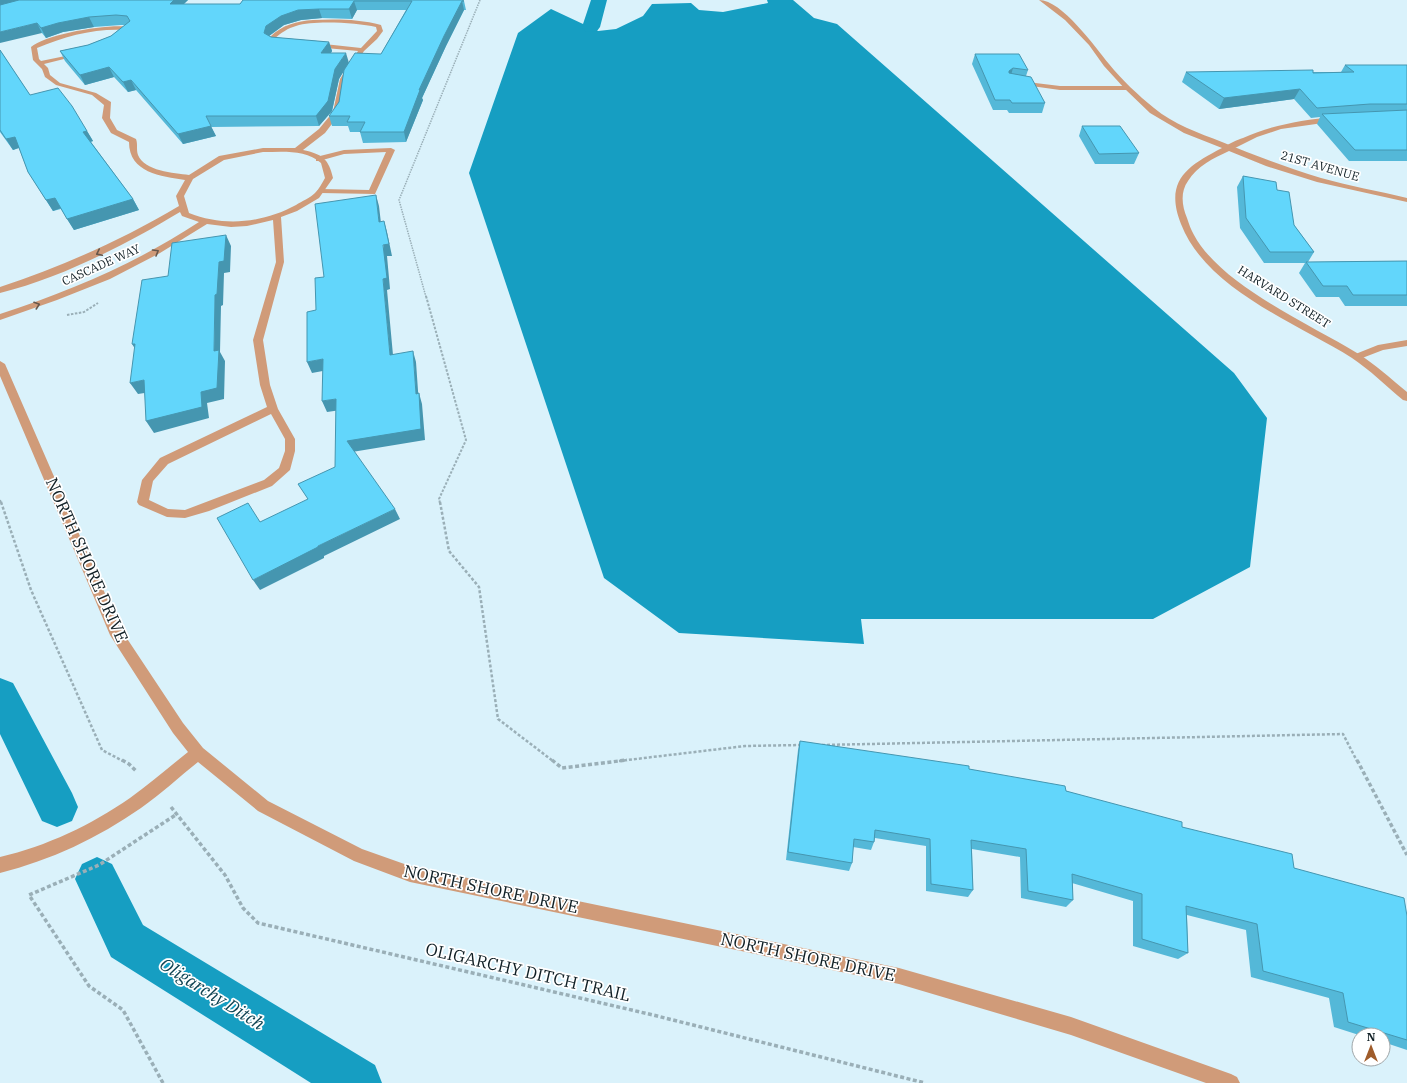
<svg xmlns="http://www.w3.org/2000/svg" width="1407" height="1083" font-family="'IBM Plex Serif',serif">
<style>
.water{fill:#169ec2}
.lines{fill:none;stroke-linecap:round;stroke-linejoin:round}
.canal{fill:#169ec2;fill-rule:evenodd}
.path-far3{stroke:#9aafb7;stroke-width:1.5;stroke-dasharray:1.5 1;stroke-linecap:butt}
.path-far2{stroke:#9aafb7;stroke-width:2;stroke-dasharray:2.5 1.5;stroke-linecap:butt}
.path-far1{stroke:#9aafb7;stroke-width:2.5;stroke-dasharray:3 2;stroke-linecap:butt}
.path{stroke:#9aafb7;stroke-width:3.5;stroke-dasharray:4 2.5;stroke-linecap:butt}
.service{fill:#d09b79;fill-rule:evenodd}
.minor{fill:#d09b79;fill-rule:evenodd}
.tertiary{fill:#d09b79;fill-rule:evenodd}
.wall{fill:#54b8d8;fill-rule:evenodd}
.shaded-wall{fill:#4596b0}
.building{fill:#62d6fb;stroke:#4596b0}
.oneway{stroke:#67574b}
.labels{text-anchor:middle;stroke-width:3.5;stroke-linejoin:round;paint-order:stroke}
.far-street-label{font-size:12px;fill:#112026;stroke:#fff}
.near-street-label{font-size:17px;fill:#112026;stroke:#fff}
.near-water-label{font-size:18px;font-style:italic;fill:#124655;stroke:#fff}
</style>
<rect width="100%" height="100%" fill="#daf2fb"/>
<!-- water -->
<path class="water" d="M767 0H793L814 18 837 24 1234 373 1267 418 1250 567 1153 619H861L864 644 679 633 604 578 469 173 518 33 551 9 598 31 616 29 643 16 652 4 691 3 699 10 723 12 768 3Z"/>
<g class="lines">
<!-- canal -->
<path class="canal" d="M591 0H607L600 27 597 31 591 32 585 31 582 27Z
M0 678 13 683 72 793 78 807 72 821 57 827 42 821 0 734Z
M97 857 112 864 143 925 375 1065 382 1083H311L111 957 75 879 82 864Z"/>
<!-- path-far3 -->
<path class="path-far3" d="M426 297 399 200 480 0"/>
<!-- path-far2 -->
<path class="path-far2" d="M426 296 466 440 439 499 440 503
M67 315 84 312 98 303
M0 500 1 503"/>
<!-- path-far1 -->
<path class="path-far1" d="M1 502 31 590 102 750 123 761
M440 502 449 551 479 587 498 719 553 761
M822 745 1343 734 1357 761
M619 761 745 746 801 745"/>
<!-- path -->
<path class="path" d="M122 760 129 764 137 772
M552 760 562 768 627 760
M1357 760 1407 855
M171 807 225 875 243 908 258 923 653 1015 925 1083
M163 1083 123 1010 89 986 29 895 99 865 177 814"/>
<!-- service -->
<path class="service" d="M1019 81 1060 86H1127L1130 88 1127 90H1060L1017 84V82Z
M391 148 395 150 375 194 321 193 317 191 321 189 369 190 386 152 344 154 319 161H316V157L344 150Z"/>
<!-- minor -->
<path class="minor" d="M313 20C336 19 359 19 381 25L383 31 377 39 364 51 346 79 341 112 325 133 303 150C322 154 329 159 333 178L319 198 297 211 281 217 284 262 263 340 270 385 278 409 295 439V451L290 470 272 486 209 511 185 518 167 517 139 505 137 502 142 480 160 458 267 407 260 385 253 340 276 262 273 220 247 226 231 227 207 224 160 253 110 279 57 300 0 320V314C70 291 137 263 199 222L182 216 180 212C127 244 61 278 0 293V287C63 266 122 240 179 206L176 196 185 180C161 176 129 173 129 142L111 133 102 118 104 105 92 95 56 85 45 77 42 69 33 60 31 47C46 34 110 23 130 27L133 30 129 37 127 38 124 36 126 30C96 28 65 36 37 48L39 59 41 61 80 53V55L44 64 48 68 50 75 60 83 96 93 111 102 110 118 117 130 136 139C138 144 136 150 138 155 144 171 174 173 189 175L219 156 263 148H295L319 129 333 112 340 79 358 51 315 47 312 45 315 43 361 48 377 31 376 27C357 23 315 20 296 26 288 28 281 33 275 38V41L284 43V45L269 42 270 37C282 25 297 21 313 20ZM263 152C282 152 306 149 321 163L325 178C322 183 319 189 315 193 310 198 302 201 296 205 263 223 224 227 189 213L184 196 193 179 224 160ZM271 414 285 439V451L279 468 264 480 185 510 168 509 149 500 153 481 168 464Z
M1334 117 1338 119 1337 121 1281 129 1257 137 1231 150H1225L1224 148C1229 143 1237 140 1243 138 1272 125 1302 120 1334 117Z
M1407 340V346L1383 350 1357 360 1352 357 1353 355 1378 345Z
M0 361 5 364 120 628 183 723 203 748 268 801 362 849 410 866 899 968 1071 1017 1231 1074 1237 1077 1240 1083H1206L1071 1035 899 984 410 882 354 861 258 811 198 762C179 777 161 794 141 808 98 838 51 860 0 873V857C47 846 91 825 130 798 151 783 169 767 188 752L173 733 110 635 0 376Z"/>
<!-- tertiary -->
<path class="tertiary" d="M1039 0C1062 0 1095 47 1109 64 1122 80 1138 95 1154 108 1173 124 1199 133 1222 142 1254 155 1287 168 1321 178 1349 186 1379 191 1407 198V202L1317 182 1266 166 1229 151C1214 158 1197 166 1188 181 1180 192 1182 206 1187 218 1189 224 1191 230 1194 235 1221 285 1309 324 1357 353 1375 364 1391 379 1407 392V401L1403 400C1386 386 1370 370 1352 358 1296 323 1206 289 1181 224 1164 181 1187 166 1222 148L1184 133 1150 113 1125 89 1104 66 1089 45 1065 20Z"/>
</g>
<!-- wall -->
<path class="wall" d="M0 0H188L184 4H240L243 0 464 1 466 10H464L446 46 422 98 423 100 406 142 363 143 360 132H350L348 126H332L329 116 339 102 344 70 339 79 332 111 319 126 211 127 216 136 183 144 136 90 128 92 114 77 85 85 65 61 60 51 88 45 111 36 125 25H121L94 27 63 32 46 38 42 33ZM357 10H406L381 54 349 63 331 53 332 51 329 42 271 37 269 36 284 25 301 20 322 18 352 19Z
M0 50 30 95 87 131 93 141 91 142 133 199 139 210 74 230 61 209 53 211 28 172 19 148 13 150 0 132Z
M975 54 1028 70 1026 76 1045 103 1042 113H1009L1007 110H993L972 64Z
M1345 65H1407V161H1349L1317 124 1320 117 1311 118 1294 99 1219 109 1182 82 1186 72H1341Z
M1082 126 1139 153 1134 164H1095L1079 136Z
M1243 176 1277 190 1294 225 1314 252 1308 262 1407 261V306H1345L1339 297H1316L1299 273 1305 263H1264L1240 228 1237 187Z
M800 741 969 769 1066 791 1182 827 1294 868 1407 916V1050L1383 1042V1035H1359L1334 1027 1329 998 1251 977 1246 930 1187 915 1188 953 1178 959 1133 946V901L1072 883 1073 900 1066 907 1021 898 1020 857 972 849 973 890 968 897 926 891V846L875 838 874 842 871 850 853 847 852 863 849 871 786 860 798 750Z"/>
<!-- shaded-wall -->
<path class="shaded-wall" d="M0 0H37L0 9Z
M174 0H188L174 13 170 4Z
M354 1 357 10 352 19 349 9Z
M462 1 464 10 446 46 422 98 423 100 406 142 404 132 419 90 444 36Z
M319 9 322 18 301 20 284 25 269 36 264 33 266 26 281 16 298 10Z
M89 17 94 27 63 32 46 38 41 28 58 23Z
M37 23 42 33 0 43V32Z
M329 42 332 51 325 63 321 53Z
M346 53 349 63 339 79 332 111 319 126 316 116 335 69Z
M109 67 114 77 85 85 80 75Z
M1013 68 1010 79 1006 81 1009 71Z
M131 80 136 90 128 92 123 82Z
M1300 89 1294 99 1219 109 1224 98Z
M211 126 216 136 183 144 178 134Z
M87 131 93 141 89 142 83 132Z
M15 137 21 147 13 150 6 139Z
M376 195 379 206 382 232 379 222Z
M55 198 61 208 53 211 46 200Z
M133 199 139 210 74 230 67 219Z
M384 221 387 232 392 256H387L390 289 387 290 394 366 390 355 383 279Z
M226 235 231 246 230 272 224 273 223 305 221 306 220 352 225 361 224 399 207 403 209 418 154 433 146 421 201 392 214 351 215 295 219 262Z
M132 344H135L139 355Z
M413 351 416 362 419 405 416 394Z
M323 359 328 370 312 373 307 362Z
M144 380 151 392 138 394 130 383Z
M419 393 422 404 425 440 352 452 347 441Z
M336 399 341 410 327 412 322 401Z
M395 509 400 519 324 556V558L260 590 253 580 318 546Z"/>
<!-- building -->
<path class="building" d="M19 0H174L170 4H240L243 0H462L464 1H462L444 36 419 90H420L404 132H360L365 122H347L350 116H329L339 102 344 70 355 53 381 54 412 1H354L349 9H319L298 10 281 16 266 26 264 33 271 37 329 42 321 53H346L335 69 328 101 316 116H206L211 126 178 134 131 80 123 82 109 67 80 75 60 51 88 45 111 36 130 21 127 16 116 15 89 17 58 23 41 28 37 23 0 32V5Z
M0 50 30 95 58 88 72 106 87 131 83 132 133 199 67 219 55 198 46 200 28 172 15 137 6 139 0 130Z
M975 54H1019L1028 70 1013 68 1009 71V73L1031 77 1045 103H1012L1010 100H995Z
M1345 65H1407V104H1370L1317 108 1300 89 1224 98 1186 72 1313 70V73L1354 72Z
M1407 110V150H1355L1322 114Z
M1082 126H1120L1139 153 1099 154Z
M1243 176 1276 182 1277 190 1289 192 1294 225 1314 252H1270L1246 218Z
M376 195 379 222 384 221 389 244 383 245 387 278 383 279 390 355 413 351 416 394 419 393 421 429 347 441 395 509 318 546V547L253 580 217 518 248 503 260 522 308 499 298 484 335 467 336 399 322 401 323 359 307 362V312L316 310 315 278 324 277 315 204Z
M226 235 224 261 219 262 217 294 215 295 214 351 219 350 217 388 201 392 202 407 146 421 144 380 130 383 135 344H132L142 280 168 276 172 243Z
M1407 261V295H1353L1347 286H1323L1306 262Z
M800 741 969 766V769L1065 786 1066 791 1182 822V827L1292 854 1294 868 1404 898 1407 916V1040L1348 1022 1343 993 1263 971 1257 924 1186 906 1188 953 1142 939V894L1072 874 1073 900 1028 891 1026 849 971 840 973 890 931 884 930 839 875 830 874 842 854 839 852 863 788 852Z"/>
<!-- one-way arrows -->
<defs><path id="oneway-chevron" d="M-2-3.5L2.5 0L-2 3.5" fill="none" stroke-width="1.6" stroke-linecap="round" stroke-linejoin="round"/></defs>
<g class="oneway">
<use href="#oneway-chevron" transform="translate(156 252) rotate(-30)"/>
<use href="#oneway-chevron" transform="translate(99 253) rotate(154)"/>
<use href="#oneway-chevron" transform="translate(37 305) rotate(-19)"/>
</g>
<g class="labels">
<!-- far-street labels -->
<g class="far-street-label">
<text transform="translate(1320 166) rotate(16)" y="4">21ST AVENUE</text>
<text transform="translate(101 265) rotate(-24)" y="4">CASCADE WAY</text>
<text transform="translate(1284 297) rotate(32)" y="4">HARVARD STREET</text>
</g>
<!-- near-street labels -->
<g class="near-street-label">
<text transform="translate(87 560) rotate(66)" y="6">NORTH SHORE DRIVE</text>
<text transform="translate(491 889) rotate(12)" y="6">NORTH SHORE DRIVE</text>
<text transform="translate(808 957) rotate(12)" y="6">NORTH SHORE DRIVE</text>
<text transform="translate(528 972) rotate(13)" y="6">OLIGARCHY DITCH TRAIL</text>
</g>
<!-- near-water labels -->
<g class="near-water-label">
<text transform="translate(212 994) rotate(32)" y="6">Oligarchy Ditch</text>
</g>
</g>
<!-- north arrow -->
<g transform="translate(1371 1047)"><circle r="19" fill="#ffffff" stroke="#a0a6a8"/>
<path d="M0-3L7 15L0 10L-7 15Z" fill="#9f5c2b"/>
<text y="-6" font-size="11" font-weight="bold" text-anchor="middle" fill="#112026">N</text>
</g>
</svg>
